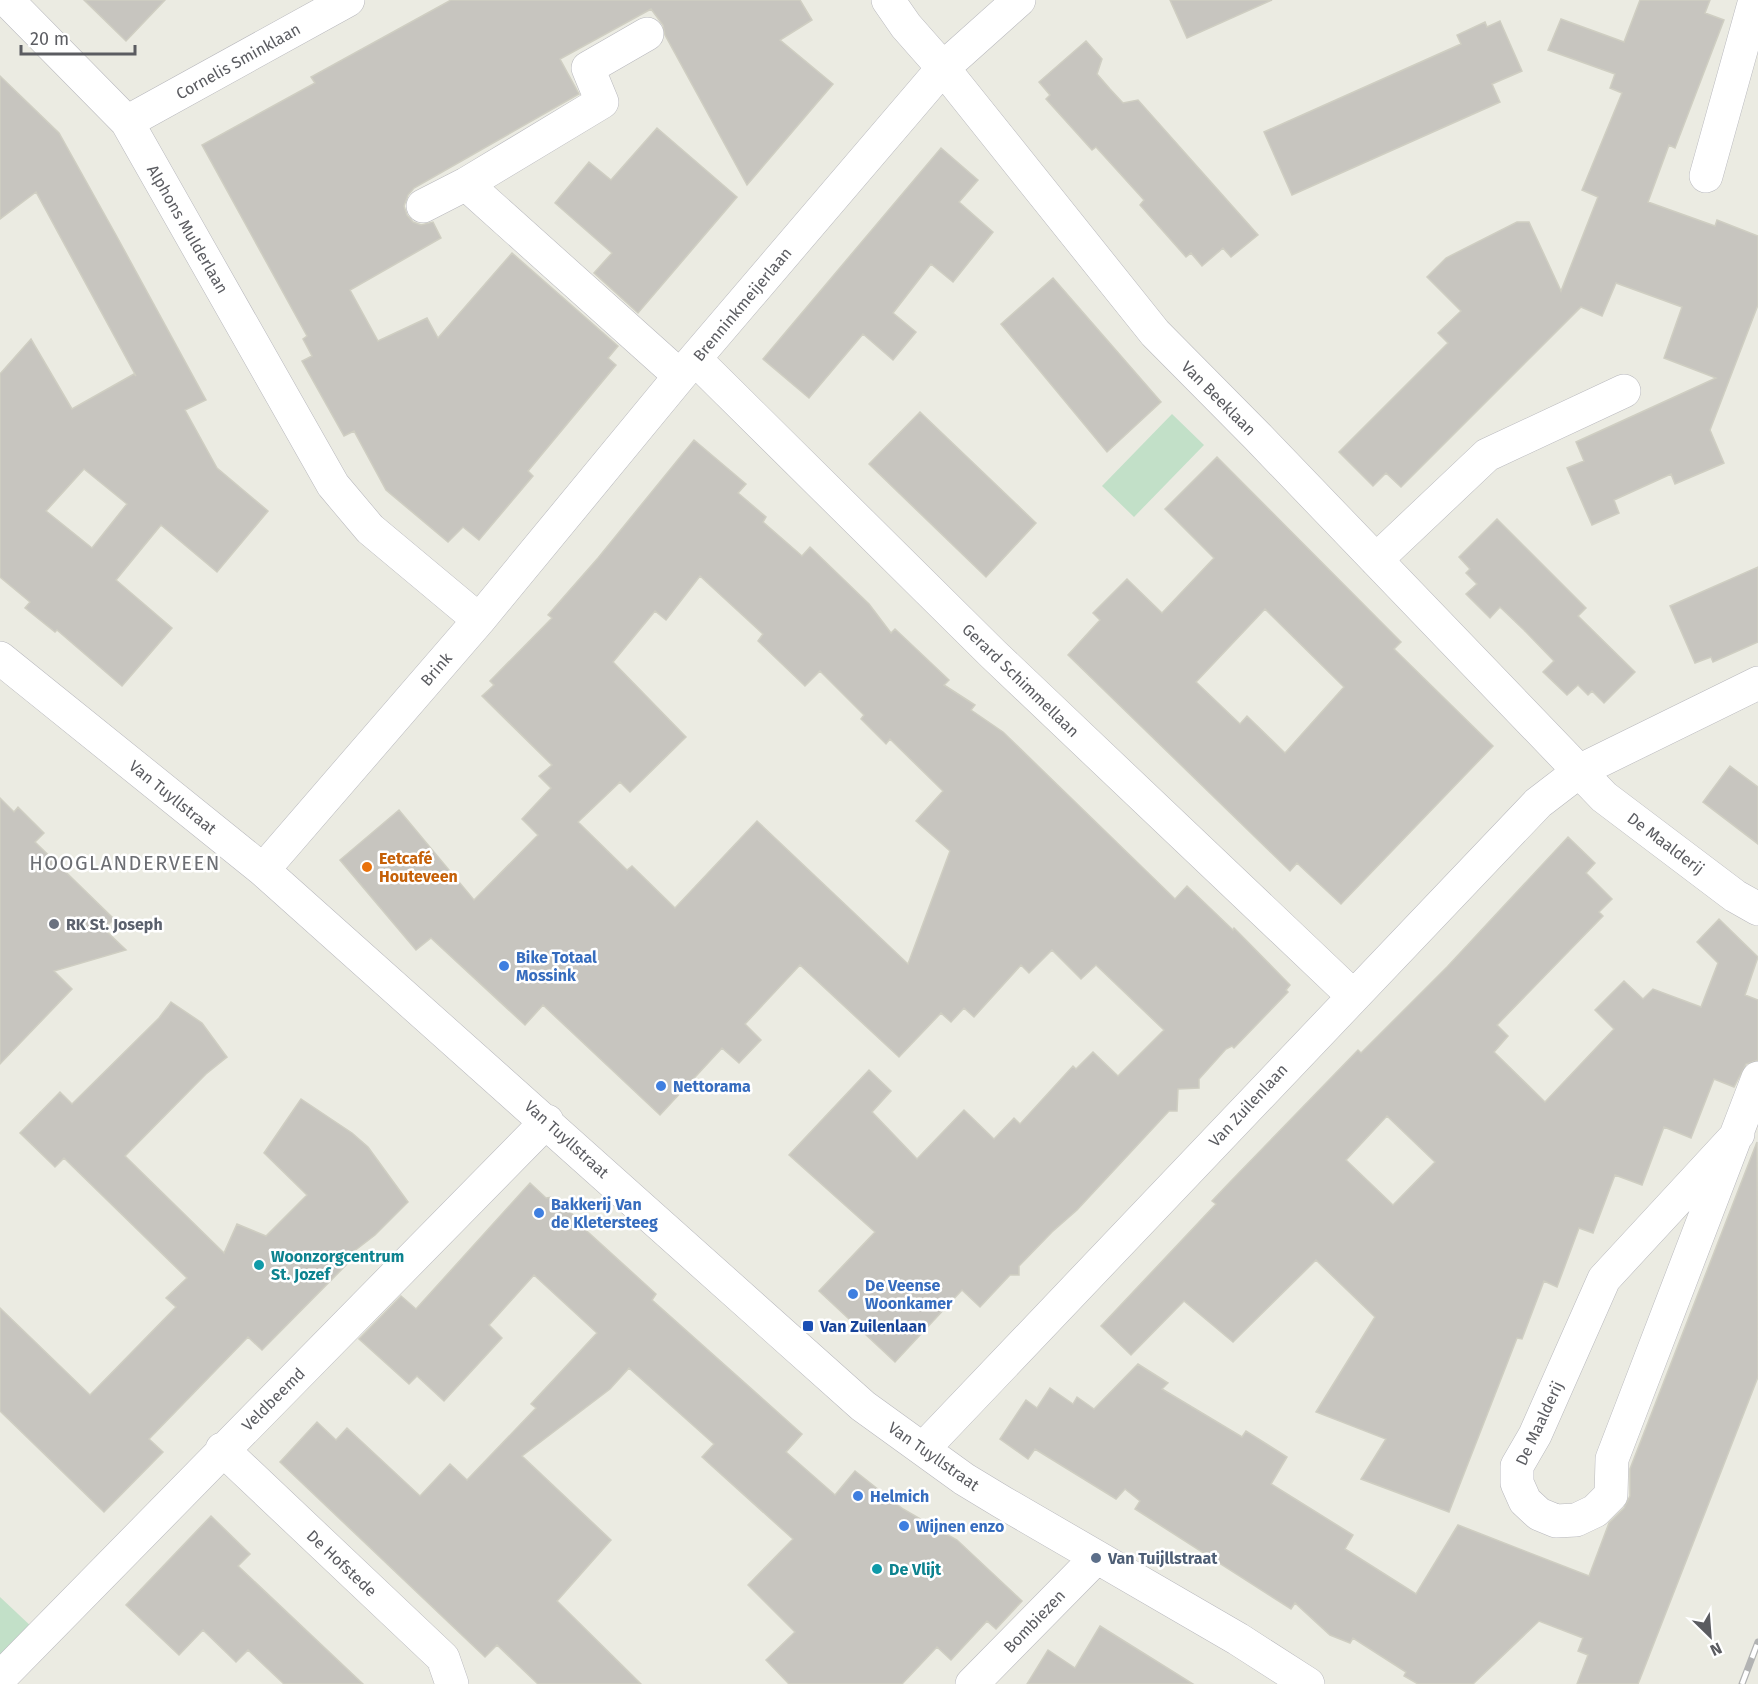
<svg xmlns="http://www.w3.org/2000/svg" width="1758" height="1684" font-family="'Fira Sans',sans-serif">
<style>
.green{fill:#c2e0c8}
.building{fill:#c7c5bf;stroke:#cfcec2;stroke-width:1.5;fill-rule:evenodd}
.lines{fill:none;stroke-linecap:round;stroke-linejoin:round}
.minor-casing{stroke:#b8b8bd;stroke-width:34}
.minor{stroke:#fff;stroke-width:33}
.rail-casing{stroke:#b2b3b3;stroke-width:7}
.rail{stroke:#fff;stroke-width:4.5;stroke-dasharray:14;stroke-linecap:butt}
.food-dot{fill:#e8710a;stroke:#fff;stroke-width:2}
.worship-dot{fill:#6b7280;stroke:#fff;stroke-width:2}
.shop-dot{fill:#3f7fe0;stroke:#fff;stroke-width:2}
.culture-dot{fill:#0f9aa8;stroke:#fff;stroke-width:2}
.transit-dot{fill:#1a4fb4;stroke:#fff;stroke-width:2}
.service-dot{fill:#5c6f8a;stroke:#fff;stroke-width:2}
.labels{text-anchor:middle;stroke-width:5;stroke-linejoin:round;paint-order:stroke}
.street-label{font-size:16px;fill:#5b5c61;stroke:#fff}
.food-label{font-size:16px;font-weight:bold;fill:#c56008;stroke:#fff;text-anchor:start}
.worship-label{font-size:16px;font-weight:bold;fill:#5b616d;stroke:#fff;text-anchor:start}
.shop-label{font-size:16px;font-weight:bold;fill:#366cbe;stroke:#fff;text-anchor:start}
.culture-label{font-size:16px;font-weight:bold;fill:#0d838f;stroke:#fff;text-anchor:start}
.transit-label{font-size:16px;font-weight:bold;fill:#164399;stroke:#fff;text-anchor:start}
.service-label{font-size:16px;font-weight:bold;fill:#4e5e75;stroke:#fff;text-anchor:start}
.quarter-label{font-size:20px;letter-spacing:1.5px;fill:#6c6e73;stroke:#fff}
</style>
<rect width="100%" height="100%" fill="#ebebe2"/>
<!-- green -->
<path class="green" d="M1172 414 1204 445 1134 517 1102 486Z
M0 1597 34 1629 0 1666Z"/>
<!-- building -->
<path class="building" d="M84 0H165L126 41Z
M451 0H800L812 20 780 40 833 84 747 185 665 35 663 25 651 9 560 59 579 94 414 188 408 195 404 206 407 215 413 222 421 225 433 222 441 238 350 290 378 341 427 318 438 338 512 253 618 346 608 358 616 365 528 471 533 476 479 540 463 527 448 542 386 490 354 431 344 436 302 361 312 356 303 339 307 336 202 145 315 83 311 77Z
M1170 0H1272L1187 38Z
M1640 0H1710L1705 13 1724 20 1675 148 1669 145 1648 202 1715 226 1717 220 1758 236V305L1710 430 1724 463 1675 484 1671 474 1614 500 1619 513 1592 525 1567 468 1584 461 1576 442 1716 378 1664 358 1682 307 1616 283 1602 316 1581 307 1401 487 1386 473 1373 486 1339 452 1448 343 1438 333 1461 311 1427 277 1446 258 1517 222H1529L1561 291 1598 197 1582 190 1622 93 1610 88 1615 74 1548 50 1561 19 1624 42Z
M1500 21 1522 71 1492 84 1500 102 1292 195 1264 132 1461 44 1457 35 1485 22 1487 27Z
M1086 41 1102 59 1097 74 1110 89 1123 103 1138 100 1258 235 1231 257 1223 248 1202 266 1191 253 1186 257 1140 205 1144 200 1096 147 1092 150 1046 99 1050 95 1039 82Z
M0 76 59 133 116 235 206 400 185 410 217 468 268 511 217 572 161 525 116 580 172 628 122 686 57 630 55 632 25 608 30 602 0 577V374L31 339 72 409 134 374 136 376 36 192 0 219ZM84 469 127 504 92 548 46 511Z
M657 128 737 197 638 313 594 273 612 253 555 203 589 162 611 180Z
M941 148 978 180 959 202 993 232 953 282 931 264 893 313 916 332 893 360 863 334 809 398 763 359Z
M1053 278 1161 402 1107 452 1001 324Z
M920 412 1036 523 986 577 869 464Z
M694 440 746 484 738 493 766 517 763 522 802 556 810 547 869 604 891 633 895 629 949 680 944 685 975 705 971 710 1003 732 1175 899 1187 886 1233 930 1234 928 1290 985 1286 990 1288 992 1234 1048 1232 1046 1226 1049 1199 1079V1088L1178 1089 1177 1111H1169L1077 1210 1052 1232 1019 1266V1275H1010L980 1307 962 1290 895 1362 819 1291 875 1232 789 1155 869 1070 891 1091 872 1112 917 1159 964 1110 994 1139 1014 1118 1020 1124 1073 1066 1076 1069 1093 1052 1118 1076 1164 1030 1096 965 1081 979 1052 950 1029 973 1021 965 974 1017 964 1008 951 1022 941 1013 899 1057 800 965 745 1024 761 1040 739 1063 722 1048 660 1115 543 1005 525 1025 431 938 416 950 340 860 399 810 474 900 538 835 522 819 551 788 539 776 552 765 482 696 494 685 490 681 552 618 548 615 598 558ZM700 576 763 634 758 641 805 686 820 671 864 715 861 719 886 744 890 739 943 791 916 821 950 851 908 964 757 821 675 908 632 866 627 870 578 822 620 782 630 792 686 737 613 662 655 611 666 620Z
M1217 457 1401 642 1394 649 1493 746 1341 904 1297 863 1290 871 1068 655 1100 620 1093 613 1127 579 1162 613 1214 558 1165 509ZM1265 609 1344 687 1285 753 1247 716 1240 724 1196 682Z
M1497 519 1586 608 1578 616 1635 672 1604 703 1592 691 1588 695 1578 685 1567 695 1543 672 1554 661 1524 630 1500 607 1490 618 1466 594 1477 584 1466 573 1470 569 1459 557Z
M1758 567V642L1713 662 1711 657 1695 663 1670 606Z
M1730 766 1758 787V844L1703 802Z
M0 798 14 812 18 807 44 833 35 842 114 919 104 929 126 950 54 971 72 989 0 1064Z
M1568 837 1595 863 1586 873 1612 899 1599 912 1603 916 1497 1025 1508 1036 1494 1052 1545 1102 1614 1029 1595 1010 1624 981 1643 999 1653 989 1701 1007 1718 963 1697 942 1719 919 1758 957 1745 995 1758 1000V1060L1746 1064 1734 1087 1714 1079 1691 1138 1664 1127 1642 1185 1615 1175 1593 1233 1579 1228 1557 1287 1544 1281 1522 1339 1517 1338 1449 1512 1361 1479 1386 1439 1316 1412 1375 1317 1316 1260 1233 1342 1184 1301 1131 1355 1101 1326 1216 1204 1212 1201 1231 1181 1358 1050 1361 1053 1447 967ZM1387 1116 1435 1162 1393 1205 1346 1160Z
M171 1002 202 1023 227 1057 206 1074 125 1156 224 1253 237 1224 266 1236 307 1195 264 1153 301 1099 352 1133 368 1147 408 1202 375 1235 353 1252 356 1255 262 1350 248 1337 149 1439 163 1452 104 1512 0 1411V1308L90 1395 176 1307 166 1298 187 1278 64 1158 55 1167 20 1133 60 1092 72 1104 159 1018Z
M1757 1142 1758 1377 1638 1684H1577L1588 1655 1578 1651 1583 1638 1539 1621 1473 1684H1418L1404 1676 1406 1672 1353 1638 1350 1643 1330 1635 1295 1603 1291 1609 1135 1509 1140 1501 1125 1489 1116 1499 1035 1449 1028 1459 1000 1439 1026 1400 1037 1408 1050 1388 1073 1404 1077 1397 1094 1409 1138 1364 1168 1383 1162 1389 1242 1437 1246 1431 1287 1457 1271 1484 1353 1535 1345 1549 1416 1594 1458 1525 1589 1576 1609 1523 1624 1508 1630 1496V1469Z
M530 1183 546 1198 553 1197 580 1221 578 1223 656 1294 652 1300 802 1434 786 1452 835 1495 855 1471 903 1509 957 1540 1022 1601 996 1629 987 1621 951 1660 937 1647 902 1684H789L766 1660 795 1632 748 1585 793 1539 702 1457 714 1444 629 1368 610 1389 522 1456 611 1540 557 1601 641 1684H538L497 1645 485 1657 280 1462 317 1422 336 1440 347 1428 420 1496 450 1464 467 1480 536 1408 531 1404 597 1333 534 1275 489 1325 502 1338 444 1401 417 1376 409 1384 359 1339 401 1296 416 1309Z
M211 1516 250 1554 238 1566 363 1684H284L248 1650 236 1662 203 1630 179 1655 126 1605Z
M1100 1626 1193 1684H1027L1048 1650 1075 1668Z"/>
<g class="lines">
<defs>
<path id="minor" d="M7 0 127 122 333 485 370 529 479 620 263 870
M888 0 906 26 943 68 1155 333 1257 436 1604 797 1735 896 1758 909
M127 122 348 0
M1706 176 1755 0
M466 184 680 376
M423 206 466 184 602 102 588 68 647 34
M695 359 993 654 1352 995
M1376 560 1487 455 1624 391
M479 620 680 376 943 68 1019 0
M0 658 263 870 863 1406 964 1479 1002 1502 1238 1639 1308 1684
M1738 1134 1604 1279 1535 1435 1517 1466V1483L1525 1501 1539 1514 1556 1521 1576 1520 1595 1511 1611 1495 1612 1459 1758 1078
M222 1449 443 1658 452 1684
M923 1449 1538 803 1581 770 1758 683
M0 1678 547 1121
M972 1684 1096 1558"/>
</defs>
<!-- minor casing -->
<use href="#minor" class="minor-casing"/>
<!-- minor -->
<use href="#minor" class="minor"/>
<defs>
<path id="rail" d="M1742 1684 1758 1642"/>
</defs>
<!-- rail casing -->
<use href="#rail" class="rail-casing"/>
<!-- rail -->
<use href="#rail" class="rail"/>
</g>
<!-- markers -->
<circle class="food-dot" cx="367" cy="867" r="6"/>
<circle class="worship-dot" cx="54" cy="924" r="6"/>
<g class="shop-dot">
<circle cx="504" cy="966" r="6"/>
<circle cx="661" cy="1086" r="6"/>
<circle cx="539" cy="1213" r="6"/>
<circle cx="853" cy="1294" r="6"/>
<circle cx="858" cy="1496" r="6"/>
<circle cx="904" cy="1526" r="6"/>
</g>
<g class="culture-dot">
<circle cx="259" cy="1265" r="6"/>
<circle cx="877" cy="1569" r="6"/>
</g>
<rect class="transit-dot" x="802" y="1320" width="12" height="12" rx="3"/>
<circle class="service-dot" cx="1096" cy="1558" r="6"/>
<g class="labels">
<!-- street labels -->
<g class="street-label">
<text transform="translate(238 61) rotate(-29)" y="6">Cornelis Sminklaan</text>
<text transform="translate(188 229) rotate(60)" y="6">Alphons Mulderlaan</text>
<text transform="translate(742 304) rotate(-50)" y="6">Brenninkmeijerlaan</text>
<text transform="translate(1219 398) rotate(45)" y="6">Van Beeklaan</text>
<text transform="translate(436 669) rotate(-49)" y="6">Brink</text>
<text transform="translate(1021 680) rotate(44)" y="6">Gerard Schimmellaan</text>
<text transform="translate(173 797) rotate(39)" y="6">Van Tuyllstraat</text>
<text transform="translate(1666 843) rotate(37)" y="6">De Maalderij</text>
<text transform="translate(1248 1105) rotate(-47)" y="6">Van Zuilenlaan</text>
<text transform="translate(567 1139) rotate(42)" y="6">Van Tuyllstraat</text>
<text transform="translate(273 1399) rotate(-45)" y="6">Veldbeemd</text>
<text transform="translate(1539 1423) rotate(-65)" y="6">De Maalderij</text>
<text transform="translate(934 1456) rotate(35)" y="6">Van Tuyllstraat</text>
<text transform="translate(342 1563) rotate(43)" y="6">De Hofstede</text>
<text transform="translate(1034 1621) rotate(-46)" y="6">Bombiezen</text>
</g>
<!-- food labels -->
<g class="food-label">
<text x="379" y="864">Eetcafé<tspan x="379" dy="18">Houteveen</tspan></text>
</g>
<!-- worship labels -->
<g class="worship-label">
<text x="66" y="930">RK St. Joseph</text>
</g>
<!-- shop labels -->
<g class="shop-label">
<text x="516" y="963">Bike Totaal<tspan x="516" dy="18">Mossink</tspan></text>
<text x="673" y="1092">Nettorama</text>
<text x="551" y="1210">Bakkerij Van<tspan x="551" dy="18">de Kletersteeg</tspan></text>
<text x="865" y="1291">De Veense<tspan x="865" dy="18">Woonkamer</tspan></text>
<text x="870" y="1502">Helmich</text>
<text x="916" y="1532">Wijnen enzo</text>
</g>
<!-- culture labels -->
<g class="culture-label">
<text x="271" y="1262">Woonzorgcentrum<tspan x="271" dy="18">St. Jozef</tspan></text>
<text x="889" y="1575">De Vlijt</text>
</g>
<!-- transit labels -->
<g class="transit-label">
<text x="820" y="1332">Van Zuilenlaan</text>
</g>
<!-- service labels -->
<g class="service-label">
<text x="1108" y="1564">Van Tuijllstraat</text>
</g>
<!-- quarter labels -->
<g class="quarter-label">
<text x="125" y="870">HOOGLANDERVEEN</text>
</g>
</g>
<!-- north arrow -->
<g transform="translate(1710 1636) rotate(155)" stroke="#ffffff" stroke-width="4.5" paint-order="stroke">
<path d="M0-4.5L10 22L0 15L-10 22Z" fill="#5b5c61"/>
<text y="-9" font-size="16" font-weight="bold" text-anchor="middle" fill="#5b5c61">N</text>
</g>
<!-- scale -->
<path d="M21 45v9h114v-9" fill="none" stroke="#5b5c61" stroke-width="3"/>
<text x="30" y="45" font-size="18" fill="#5b5c61" stroke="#ffffff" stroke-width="4.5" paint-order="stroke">20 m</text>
</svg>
